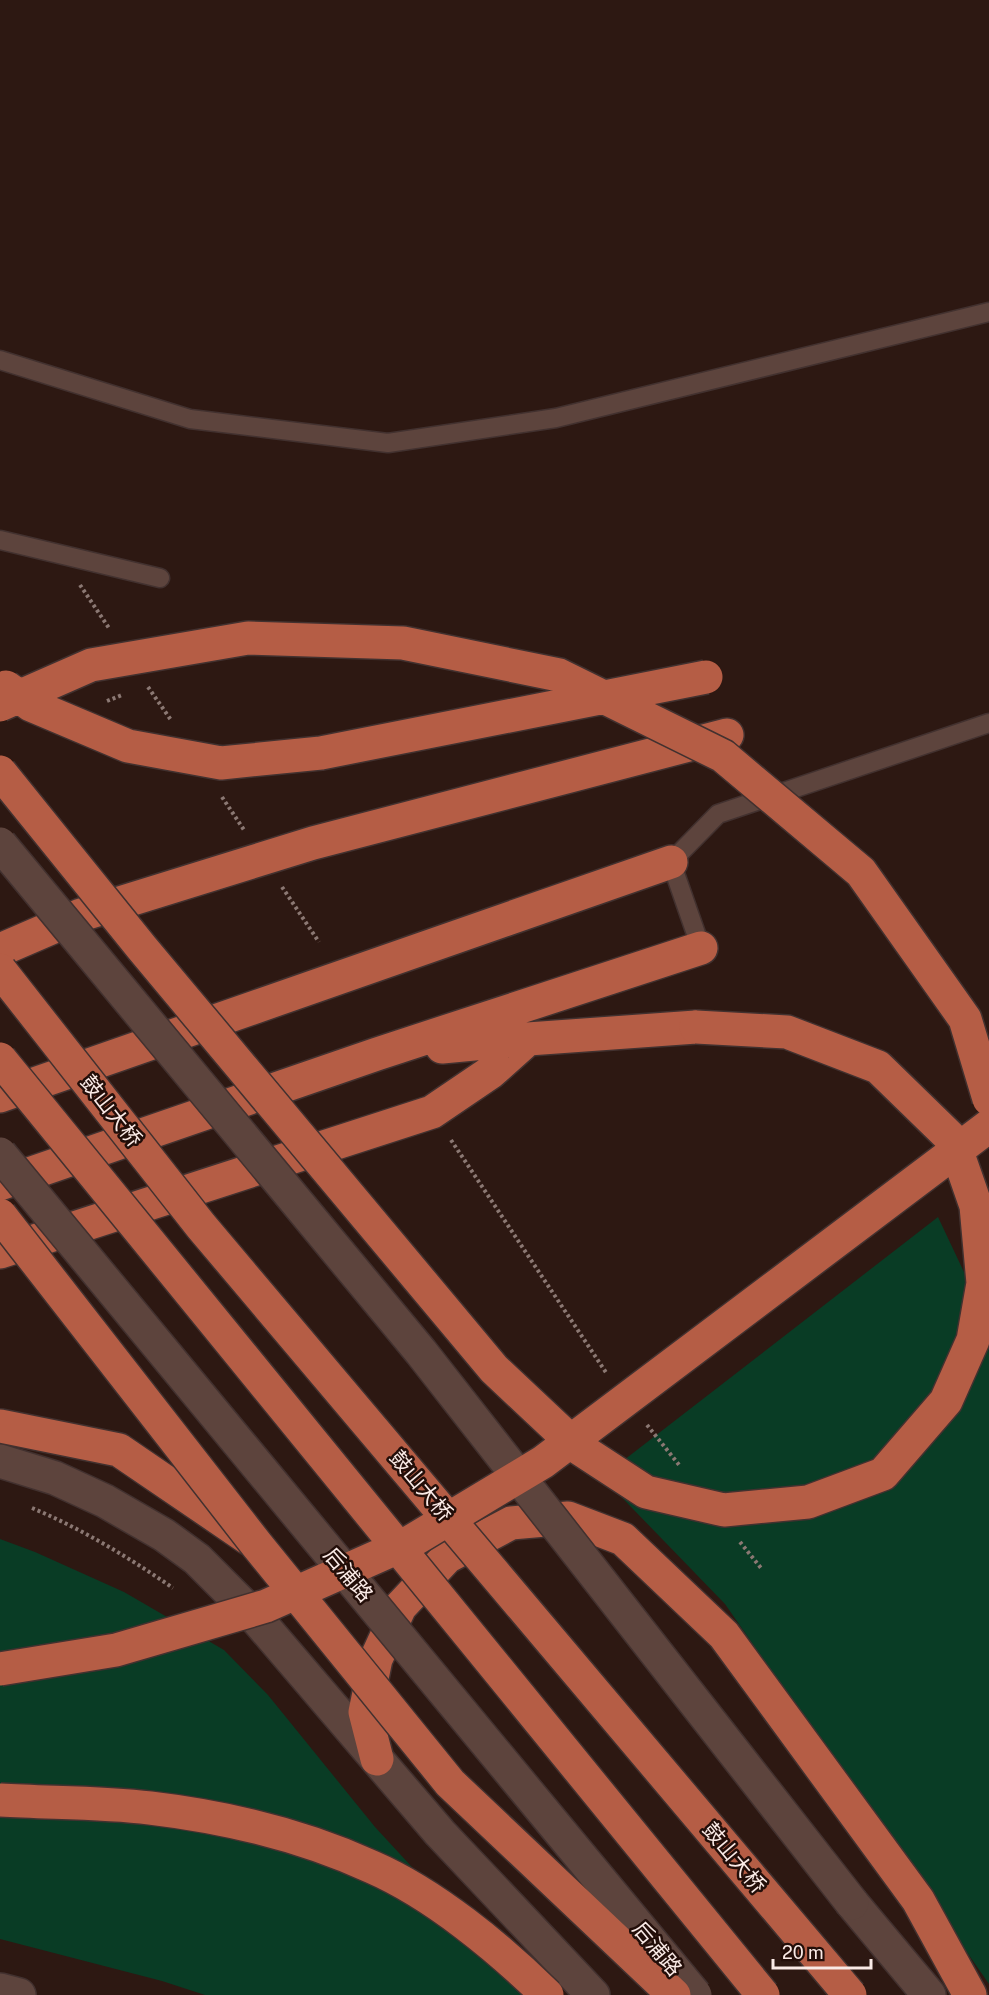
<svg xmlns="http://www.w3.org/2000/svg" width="989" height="1995" font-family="'Public Sans','Noto Sans SC',sans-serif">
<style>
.green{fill:#093c25}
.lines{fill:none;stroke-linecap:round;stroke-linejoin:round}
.service-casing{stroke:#42312f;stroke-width:21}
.tertiary-casing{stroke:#42312f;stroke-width:36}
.secondary-casing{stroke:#42312f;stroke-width:36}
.trunk-casing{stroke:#42312f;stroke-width:36}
.path{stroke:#8b7873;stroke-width:4;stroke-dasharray:3 3;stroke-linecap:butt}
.service{stroke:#5d443d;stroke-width:18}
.tertiary{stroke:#5d443d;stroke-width:33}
.secondary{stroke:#5d443d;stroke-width:33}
.trunk{stroke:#b55d45;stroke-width:33}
.secondary-bridge-casing{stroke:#42312f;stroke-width:36;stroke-linecap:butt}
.trunk-bridge-casing{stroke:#42312f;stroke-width:36;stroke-linecap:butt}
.secondary-bridge{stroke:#5d443d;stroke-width:33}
.trunk-bridge{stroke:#b55d45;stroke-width:33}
.labels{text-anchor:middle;stroke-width:5;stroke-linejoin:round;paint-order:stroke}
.street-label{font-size:21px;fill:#faeae6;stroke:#230e09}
</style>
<rect width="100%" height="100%" fill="#2d1812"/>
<!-- green -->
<path class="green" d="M938 1217 989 1325V1984L725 1604 602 1477Z
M0 1539 35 1552 124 1592 224 1650 268 1695 375 1827 530 1995H205L162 1981 0 1939Z"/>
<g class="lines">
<defs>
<path id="service" d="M0 360 190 419 388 443 556 418 989 312
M0 540 160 578
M701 948 671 862 718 814 989 723"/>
<path id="tertiary" d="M0 1990 19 1995"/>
<path id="secondary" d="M0 1461 55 1478 105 1501 164 1535 197 1559 256 1618 440 1833 593 1995
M852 1903 929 1995"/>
<path id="trunk" d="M0 950 81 915 313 843 727 735
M442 1047 528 1039 696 1027
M0 1096 671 862
M0 1184 377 1054 701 948
M0 1252 432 1112 491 1072 528 1039
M0 1426 119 1450 248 1538
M377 1759 365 1712 376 1659 400 1607 447 1557 511 1523 568 1518 623 1539 724 1635 918 1900 970 1995"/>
</defs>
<!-- service casing -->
<use href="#service" class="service-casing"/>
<!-- tertiary casing -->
<use href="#tertiary" class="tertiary-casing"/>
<!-- secondary casing -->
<use href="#secondary" class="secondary-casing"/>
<!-- trunk casing -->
<use href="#trunk" class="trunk-casing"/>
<!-- path -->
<path class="path" d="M80 585 109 628
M148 687 171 720
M107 701 122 695
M222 797 244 830
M282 887 319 942
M451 1140 607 1374
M647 1425 680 1466
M32 1508C82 1529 128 1557 173 1588
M740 1542 761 1568"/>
<!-- service -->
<use href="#service" class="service"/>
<!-- tertiary -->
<use href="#tertiary" class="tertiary"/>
<!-- secondary -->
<use href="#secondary" class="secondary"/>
<!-- trunk -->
<use href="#trunk" class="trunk"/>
<defs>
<path id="secondary-bridge" d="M0 844 421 1352 852 1903
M0 1154 695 1995"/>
<path id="trunk-bridge" d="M6 687 31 705 128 746 221 763 321 753 706 677
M0 705 91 665 248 638 403 643 559 675 723 756 861 872 965 1019 989 1099
M0 772 142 948 494 1369 577 1447 646 1492 724 1510 808 1502 883 1474 946 1401 973 1340 983 1283 976 1206 953 1140 878 1067 787 1032 696 1027
M0 970 201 1226 850 1995
M0 1059 763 1995
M0 1215 257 1545 450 1783 674 1995
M0 1669 116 1650 266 1606 410 1542 543 1462 989 1126
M0 1800C49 1803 101 1802 150 1808 226 1817 302 1835 372 1867 434 1894 499 1948 547 1995"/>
</defs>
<!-- secondary-bridge casing -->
<use href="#secondary-bridge" class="secondary-bridge-casing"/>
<!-- trunk-bridge casing -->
<use href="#trunk-bridge" class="trunk-bridge-casing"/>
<!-- secondary-bridge -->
<use href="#secondary-bridge" class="secondary-bridge"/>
<!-- trunk-bridge -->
<use href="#trunk-bridge" class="trunk-bridge"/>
</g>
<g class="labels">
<!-- street labels -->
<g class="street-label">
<text transform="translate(111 1111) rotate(52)" y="7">鼓山大桥</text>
<text transform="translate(421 1486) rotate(50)" y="7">鼓山大桥</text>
<text transform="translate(348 1575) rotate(50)" y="7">后浦路</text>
<text transform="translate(734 1858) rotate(50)" y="7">鼓山大桥</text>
<text transform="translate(657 1949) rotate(50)" y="7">后浦路</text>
</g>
</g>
<!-- scale -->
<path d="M773 1959v9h98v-9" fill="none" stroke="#faeae6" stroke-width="3"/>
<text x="782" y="1959" font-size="18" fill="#faeae6" stroke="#230e09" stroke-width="4.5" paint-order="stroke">20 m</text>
</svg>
